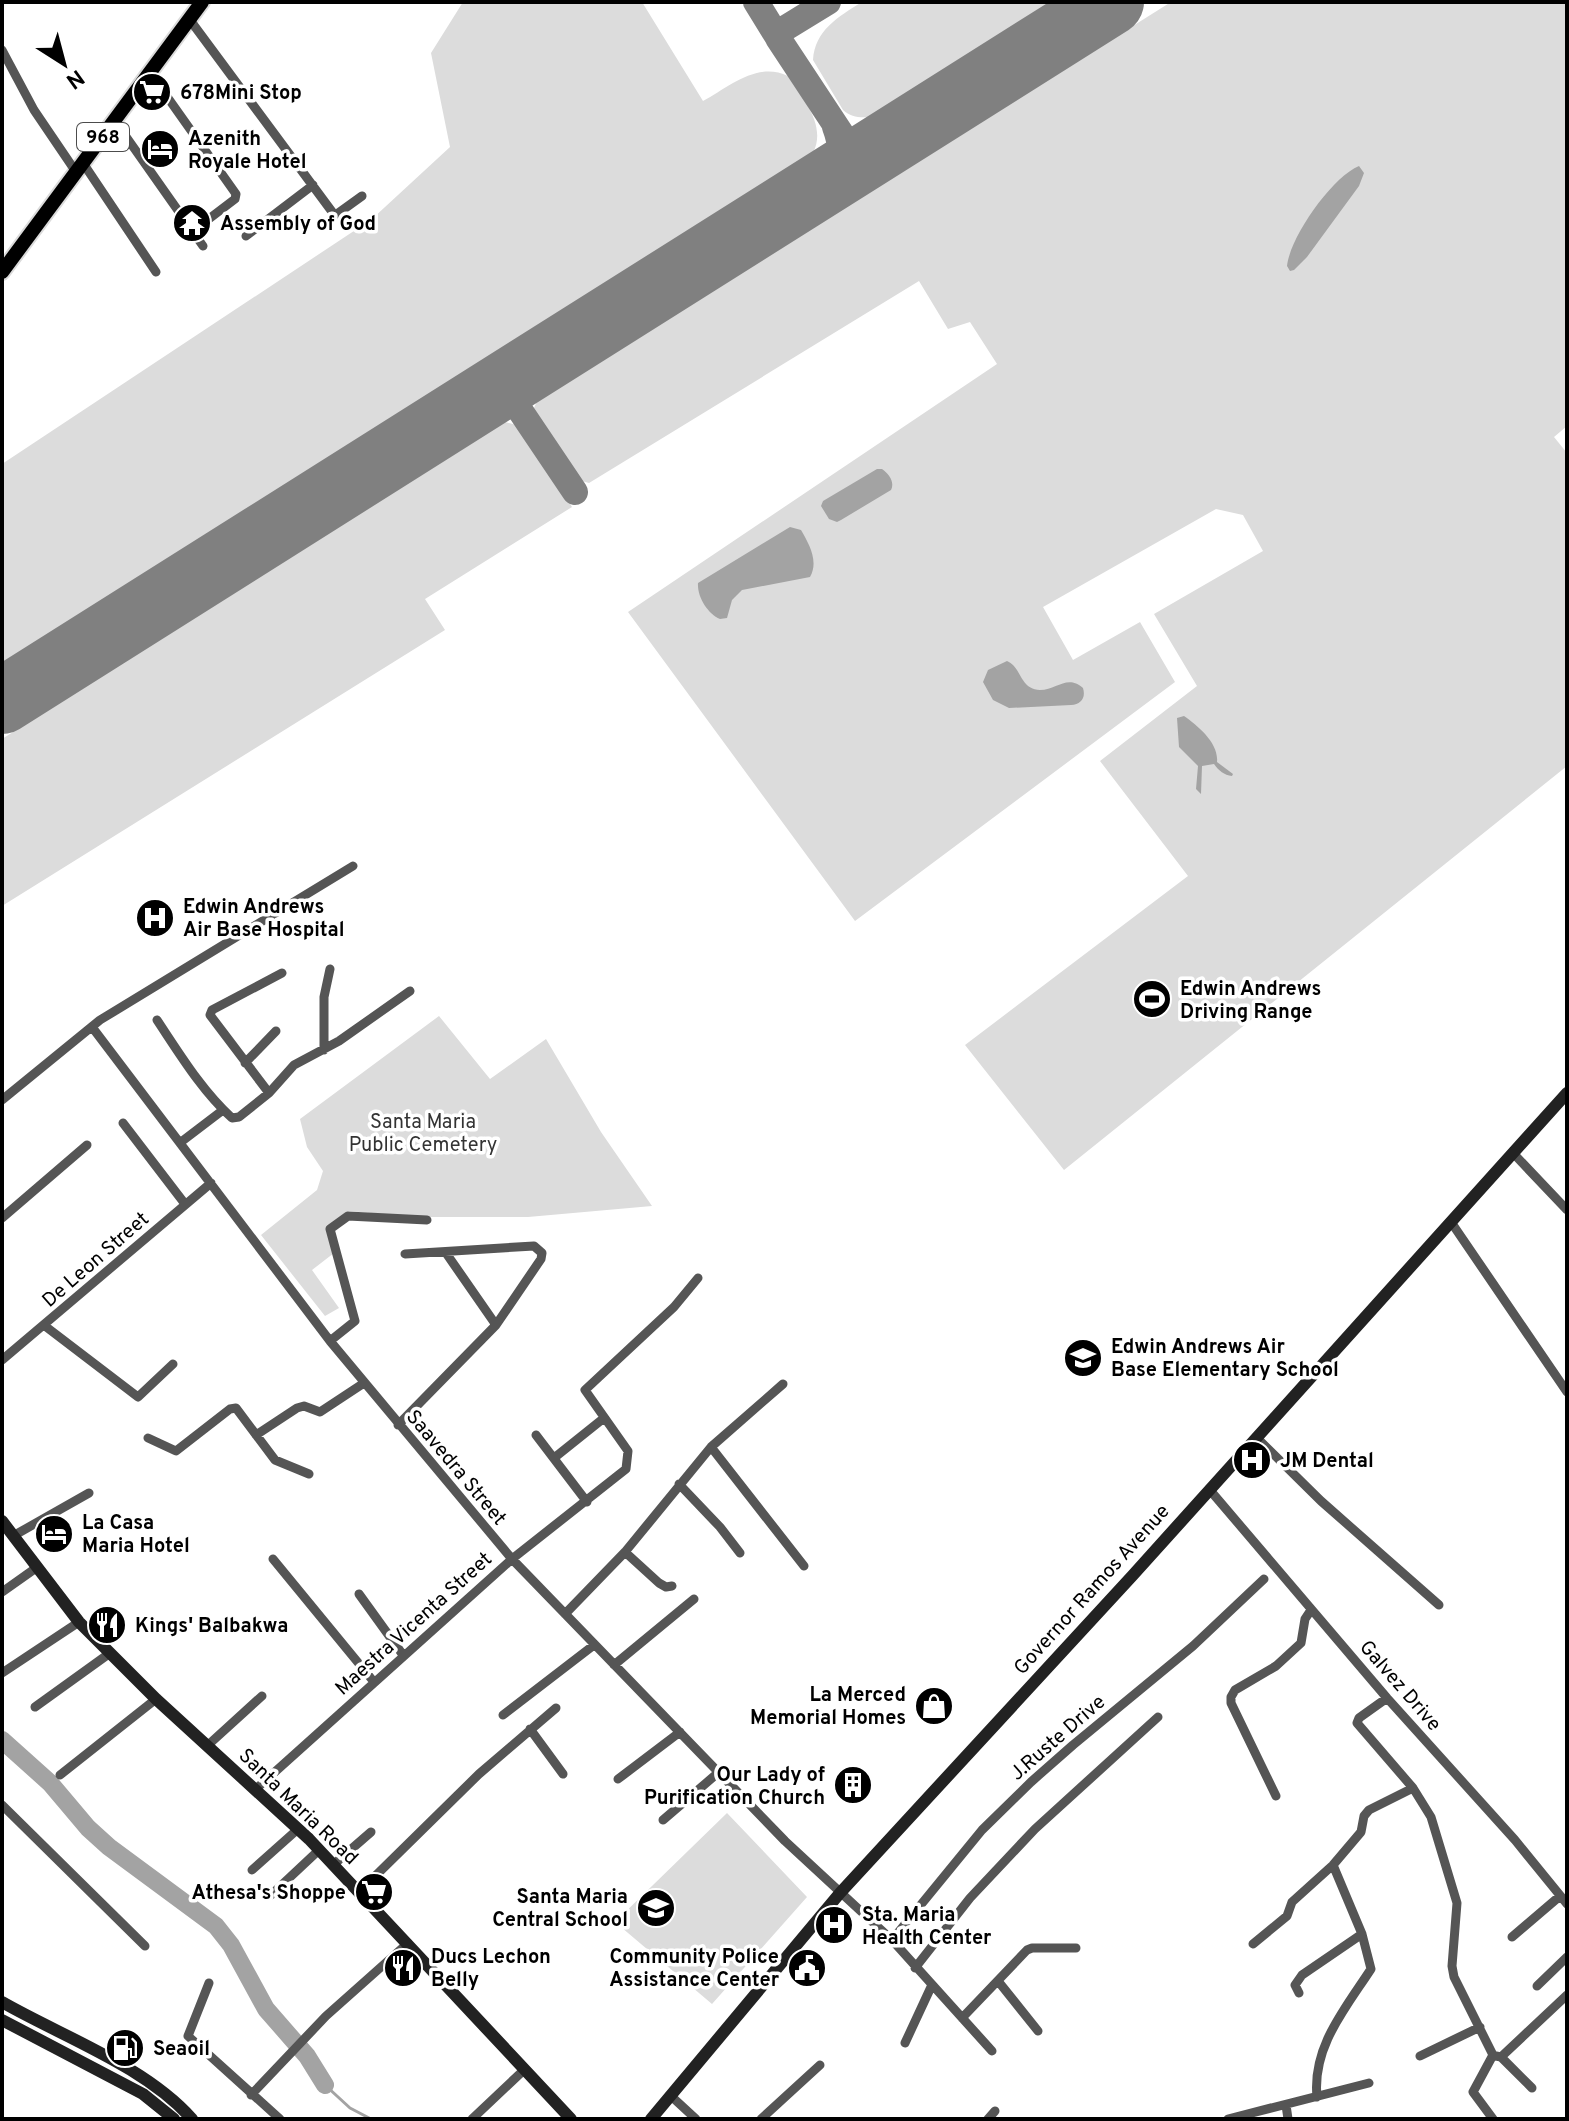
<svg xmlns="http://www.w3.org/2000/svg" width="1569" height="2121" font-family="Overpass,sans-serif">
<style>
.green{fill:#dcdcdc}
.water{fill:#a3a3a3}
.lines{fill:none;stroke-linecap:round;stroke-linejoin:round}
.stream{stroke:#a3a3a3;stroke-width:3}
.river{stroke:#a3a3a3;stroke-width:18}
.taxiway{stroke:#808080;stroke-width:26}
.runway{stroke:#808080;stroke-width:66}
.primary-casing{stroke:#dbdbdb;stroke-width:18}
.street{stroke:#555;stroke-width:9}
.secondary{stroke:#222;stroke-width:12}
.primary{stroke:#000;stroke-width:14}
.labels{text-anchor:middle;stroke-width:7;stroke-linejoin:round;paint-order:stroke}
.shield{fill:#fff;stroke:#4c4c4c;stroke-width:2}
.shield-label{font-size:18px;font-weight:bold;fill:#000}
.poi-label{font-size:20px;font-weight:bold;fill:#000;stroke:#fff;text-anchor:start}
.park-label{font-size:20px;fill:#333;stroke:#fff}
.street-label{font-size:20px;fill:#000;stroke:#fff}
</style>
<rect width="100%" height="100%" fill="#fff"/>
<!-- green -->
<path class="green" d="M463 2H642L703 101C729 87 757 61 788 76 803 99 827 125 813 153L2 667V464L372 219 450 147 431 53Z
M862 2H1052L870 117C859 118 851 117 843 110L813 60C815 30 838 17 862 2Z
M1171 2H1567V426L1554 437 1567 453V766L1064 1170 965 1045 1188 876 1100 761 1197 686 1154 614 1263 551 1243 515 1216 509 1043 607 1073 660 1140 622 1175 682 855 921 628 612 997 364 970 322 948 329 919 281 589 483 575 479 536 419 534 408 537 401Z
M505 422 521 426 572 507 425 599 445 630 2 906V739Z
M439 1016 490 1079 546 1039 601 1132 652 1206 528 1217H417L349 1211 327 1228 334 1253 312 1270 339 1308 325 1316 261 1235 317 1190 323 1171 307 1147 300 1119Z
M727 1813 807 1897 712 2004 615 1922Z"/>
<!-- water -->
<path class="water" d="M1359 166 1364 173 1359 186 1307 257 1294 270 1290 271 1287 266C1290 237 1332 177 1359 166Z
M877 469H882C889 474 895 482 891 490L841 520 837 522 829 519 821 506 823 501Z
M790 527 801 530C809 544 819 561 810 577L742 590 732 600 727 618 720 619C708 614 697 597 698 583Z
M1007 661C1022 667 1019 689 1040 690 1057 690 1067 674 1083 688 1086 698 1081 704 1071 705L1009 708 993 700 983 682 988 670Z
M1184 716C1198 726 1219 743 1217 762L1233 774 1232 776C1224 775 1219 771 1214 764L1202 766 1201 794 1196 789 1198 766 1179 747 1177 718Z"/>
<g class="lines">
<!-- stream -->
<path class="stream" d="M325 2085 350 2108 371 2119"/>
<!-- river -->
<path class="river" d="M2 1740 50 1783 88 1828 109 1847 216 1926 231 1945 266 2009 307 2056 325 2085"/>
<!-- taxiway -->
<path class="taxiway" d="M756 2 777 36
M828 2 779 32 778 38 844 138 858 146H882
M824 183C841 164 844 151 835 127
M503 385 575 492"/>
<!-- runway -->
<path class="runway" d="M2 701 1111 2"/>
<defs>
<path id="primary" d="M2 272 202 2"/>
</defs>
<!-- primary casing -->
<use href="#primary" class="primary-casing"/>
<!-- street -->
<path class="street" d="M190 20 333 213 337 214 362 196
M2 50 34 110 76 172
M151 74 236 194 235 199 193 231
M115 121 203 246
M83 163 156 272
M246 236 313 185
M157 1020C179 1053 202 1091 232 1118L239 1117 269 1093 294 1065 339 1041 410 991
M92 1027 330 1341 512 1559 785 1841 892 1940 992 2051
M324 1050V997L330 969
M245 1063 276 1031
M269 1093 210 1015 212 1010 282 973
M2 1100 100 1020 353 866
M123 1123 185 1204
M181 1142 223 1110
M1513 1153 1567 1210
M2 1218 87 1145
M1451 1222 1567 1392
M446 1253 496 1325
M45 1326 138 1397 173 1364
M330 1341 355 1321 330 1229 348 1216 427 1220
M2 1360 211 1183
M398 1425 496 1325 541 1259 542 1253 534 1246 405 1254
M256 1435 297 1408 304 1406 320 1412 364 1383
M536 1435 587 1502
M1256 1437 1321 1501 1439 1605
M148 1438 176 1451 230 1409 236 1408 275 1460 309 1474
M711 1447 804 1566
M554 1458 604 1418
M679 1484 720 1527 740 1553
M1209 1489 1387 1698 1515 1840 1567 1904
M13 1536 89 1493
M625 1552 659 1583 666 1587 672 1586
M273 1559 374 1682
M2 1592 36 1568
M359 1594 403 1655
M565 1614 625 1552 711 1447 783 1384
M614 1665 694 1599
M2 1673 79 1622
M1387 1698 1359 1718 1357 1723 1413 1788 1431 1817 1457 1903 1452 1966 1454 1977 1493 2055 1473 2092 1493 2119
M35 1707 110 1653
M503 1715 594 1645
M530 1729 563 1774
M207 1746 262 1696
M60 1775 156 1699
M618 1779 680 1732
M257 1788 512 1559 626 1469 628 1451 585 1390 674 1307 698 1278
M1276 1796 1231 1703V1697L1235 1690 1276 1666 1301 1643 1305 1619 1311 1610
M2 1805 145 1946
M663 1820 719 1772
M333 1865 371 1832
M252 1870 298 1829
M359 1892 479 1774 556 1708
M271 1895 319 1850
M1512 1937 1560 1896
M892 1940 982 1830 1031 1782 1073 1745 1193 1646 1264 1579
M1253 1944 1287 1916 1292 1902 1333 1865 1361 1832 1364 1816 1369 1810 1413 1788
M915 1968 970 1898 1035 1829 1158 1717
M998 1981 1038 2031
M209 1983 188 2036 280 2119
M1537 1986 1567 1957
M1299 1993 1295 1985 1302 1975 1362 1934
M962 2018 1027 1950 1032 1948H1076
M905 2043 931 1987
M1420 2056 1480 2027
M1496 2056 1501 2057 1532 2088
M1501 2057 1567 1995
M251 2095 326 2016 408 1943
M671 2096 696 2119
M1317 2097C1312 2047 1345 2009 1371 1969L1362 1934 1333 1865
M1286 2105 1288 2119
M472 2119 525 2069
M761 2119 820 2065
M988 2119 995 2111
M1228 2119 1369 2083"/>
<!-- secondary -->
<path class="secondary" d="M2 1521 79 1622 156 1699 309 1839 571 2119
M2 2002C63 2037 145 2066 192 2119
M2 2020 143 2094 174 2119
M651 2119 840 1893 1133 1575 1567 1093"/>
<!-- primary -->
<use href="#primary" class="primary"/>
</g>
<!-- icons -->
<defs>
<symbol id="supermarket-disc" viewBox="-11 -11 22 22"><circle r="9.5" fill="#000" stroke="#fff"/><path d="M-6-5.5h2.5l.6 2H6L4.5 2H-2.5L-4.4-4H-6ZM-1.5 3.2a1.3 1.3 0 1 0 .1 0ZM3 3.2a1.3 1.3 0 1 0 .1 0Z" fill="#fff"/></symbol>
<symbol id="hotel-disc" viewBox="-11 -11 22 22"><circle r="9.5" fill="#000" stroke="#fff"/><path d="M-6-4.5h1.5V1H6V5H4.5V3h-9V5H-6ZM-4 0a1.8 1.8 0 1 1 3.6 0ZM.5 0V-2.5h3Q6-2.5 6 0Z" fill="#fff"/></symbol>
<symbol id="temple-disc" viewBox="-11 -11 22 22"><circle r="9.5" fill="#000" stroke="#fff"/><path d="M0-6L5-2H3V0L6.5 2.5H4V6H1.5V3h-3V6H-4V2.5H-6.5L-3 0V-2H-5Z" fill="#fff"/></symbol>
<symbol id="hospital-disc" viewBox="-11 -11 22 22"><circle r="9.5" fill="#000" stroke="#fff"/><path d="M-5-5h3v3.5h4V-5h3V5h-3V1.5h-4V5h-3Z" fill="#fff"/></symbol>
<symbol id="stadium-disc" viewBox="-11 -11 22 22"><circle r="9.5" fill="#000" stroke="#fff"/><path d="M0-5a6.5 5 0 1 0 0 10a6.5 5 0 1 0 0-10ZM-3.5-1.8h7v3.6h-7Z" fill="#fff"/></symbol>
<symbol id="school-disc" viewBox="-11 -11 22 22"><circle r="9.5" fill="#000" stroke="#fff"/><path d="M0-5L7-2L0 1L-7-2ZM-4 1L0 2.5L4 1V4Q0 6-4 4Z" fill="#fff"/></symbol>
<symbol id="restaurant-disc" viewBox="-11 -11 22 22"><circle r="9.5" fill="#000" stroke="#fff"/><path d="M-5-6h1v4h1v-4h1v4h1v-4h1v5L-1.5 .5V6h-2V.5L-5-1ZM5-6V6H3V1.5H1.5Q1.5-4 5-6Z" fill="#fff"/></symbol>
<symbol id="shop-disc" viewBox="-11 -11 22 22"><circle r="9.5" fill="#000" stroke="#fff"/><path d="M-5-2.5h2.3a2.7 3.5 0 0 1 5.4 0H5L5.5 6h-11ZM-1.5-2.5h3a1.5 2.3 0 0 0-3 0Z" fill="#fff"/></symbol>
<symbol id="building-disc" viewBox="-11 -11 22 22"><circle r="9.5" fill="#000" stroke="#fff"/><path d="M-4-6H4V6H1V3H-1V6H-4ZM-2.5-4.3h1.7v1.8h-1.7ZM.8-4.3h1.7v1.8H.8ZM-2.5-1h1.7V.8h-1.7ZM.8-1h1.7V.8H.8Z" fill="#fff"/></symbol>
<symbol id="civic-disc" viewBox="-11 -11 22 22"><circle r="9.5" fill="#000" stroke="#fff"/><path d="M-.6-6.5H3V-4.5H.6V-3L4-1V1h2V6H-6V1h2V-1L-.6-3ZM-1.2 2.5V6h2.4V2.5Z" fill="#fff"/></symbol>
<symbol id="fuel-disc" viewBox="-11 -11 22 22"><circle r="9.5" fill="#000" stroke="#fff"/><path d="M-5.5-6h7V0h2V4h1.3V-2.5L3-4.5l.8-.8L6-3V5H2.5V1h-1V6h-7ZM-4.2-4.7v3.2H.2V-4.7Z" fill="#fff"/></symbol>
</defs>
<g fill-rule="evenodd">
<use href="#supermarket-disc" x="130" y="70" width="44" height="44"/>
<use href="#hotel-disc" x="138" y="127" width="44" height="44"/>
<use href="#temple-disc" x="170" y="201" width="44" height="44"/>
<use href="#hospital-disc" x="133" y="896" width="44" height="44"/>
<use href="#stadium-disc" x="1130" y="977" width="44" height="44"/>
<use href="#school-disc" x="1061" y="1336" width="44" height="44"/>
<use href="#hospital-disc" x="1230" y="1438" width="44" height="44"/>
<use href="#hotel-disc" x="32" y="1512" width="44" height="44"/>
<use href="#restaurant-disc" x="85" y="1603" width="44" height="44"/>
<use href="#shop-disc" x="912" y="1684" width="44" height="44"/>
<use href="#building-disc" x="831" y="1763" width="44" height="44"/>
<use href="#supermarket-disc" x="352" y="1870" width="44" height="44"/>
<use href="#school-disc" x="634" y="1886" width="44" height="44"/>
<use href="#hospital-disc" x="812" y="1903" width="44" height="44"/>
<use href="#restaurant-disc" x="381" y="1946" width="44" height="44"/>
<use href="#civic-disc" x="785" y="1946" width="44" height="44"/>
<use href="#fuel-disc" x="103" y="2026" width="44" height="44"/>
</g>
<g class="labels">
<!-- shield labels -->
<rect class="shield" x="77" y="123" width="52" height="28" rx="6"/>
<g class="shield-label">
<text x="103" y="143">968</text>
</g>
<!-- poi labels -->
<g class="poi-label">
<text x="180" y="99">678Mini Stop</text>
<text x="188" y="145">Azenith<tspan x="188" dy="23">Royale Hotel</tspan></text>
<text x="220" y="230">Assembly of God</text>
<text x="183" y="913">Edwin Andrews<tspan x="183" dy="23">Air Base Hospital</tspan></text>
<text x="1180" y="995">Edwin Andrews<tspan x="1180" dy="23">Driving Range</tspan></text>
<text x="1111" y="1353">Edwin Andrews Air<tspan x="1111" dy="23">Base Elementary School</tspan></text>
<text x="1280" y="1467">JM Dental</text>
<text x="82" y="1529">La Casa<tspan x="82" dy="23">Maria Hotel</tspan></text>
<text x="135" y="1632">Kings' Balbakwa</text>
<text x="906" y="1701" text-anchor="end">La Merced<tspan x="906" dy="23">Memorial Homes</tspan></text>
<text x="825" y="1781" text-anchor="end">Our Lady of<tspan x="825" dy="23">Purification Church</tspan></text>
<text x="346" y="1899" text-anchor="end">Athesa's Shoppe</text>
<text x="628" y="1903" text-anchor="end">Santa Maria<tspan x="628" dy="23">Central School</tspan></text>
<text x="862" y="1921">Sta. Maria<tspan x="862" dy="23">Health Center</tspan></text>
<text x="431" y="1963">Ducs Lechon<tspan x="431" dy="23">Belly</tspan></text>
<text x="779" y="1963" text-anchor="end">Community Police<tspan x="779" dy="23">Assistance Center</tspan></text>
<text x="153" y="2055">Seaoil</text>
</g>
<!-- park labels -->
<g class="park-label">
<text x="423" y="1128">Santa Maria<tspan x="423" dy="23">Public Cemetery</tspan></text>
</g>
<!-- street labels -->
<g class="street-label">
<text transform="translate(95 1259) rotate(-41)" y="7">De Leon Street</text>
<text transform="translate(457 1467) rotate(50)" y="7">Saavedra Street</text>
<text transform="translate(1091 1589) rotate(-48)" y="7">Governor Ramos Avenue</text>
<text transform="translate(413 1623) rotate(-42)" y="7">Maestra Vicenta Street</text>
<text transform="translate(1401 1685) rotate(49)" y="7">Galvez Drive</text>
<text transform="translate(1057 1737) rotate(-41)" y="7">J.Ruste Drive</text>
<text transform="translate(299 1806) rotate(44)" y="7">Santa Maria Road</text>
</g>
</g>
<!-- border -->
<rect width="1569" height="2121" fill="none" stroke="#000000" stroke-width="8"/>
<!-- north arrow -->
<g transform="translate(64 64) rotate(144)" stroke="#ffffff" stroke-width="6" paint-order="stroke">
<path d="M0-6L14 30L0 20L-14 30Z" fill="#000000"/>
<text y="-12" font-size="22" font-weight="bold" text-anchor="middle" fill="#000000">N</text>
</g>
</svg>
